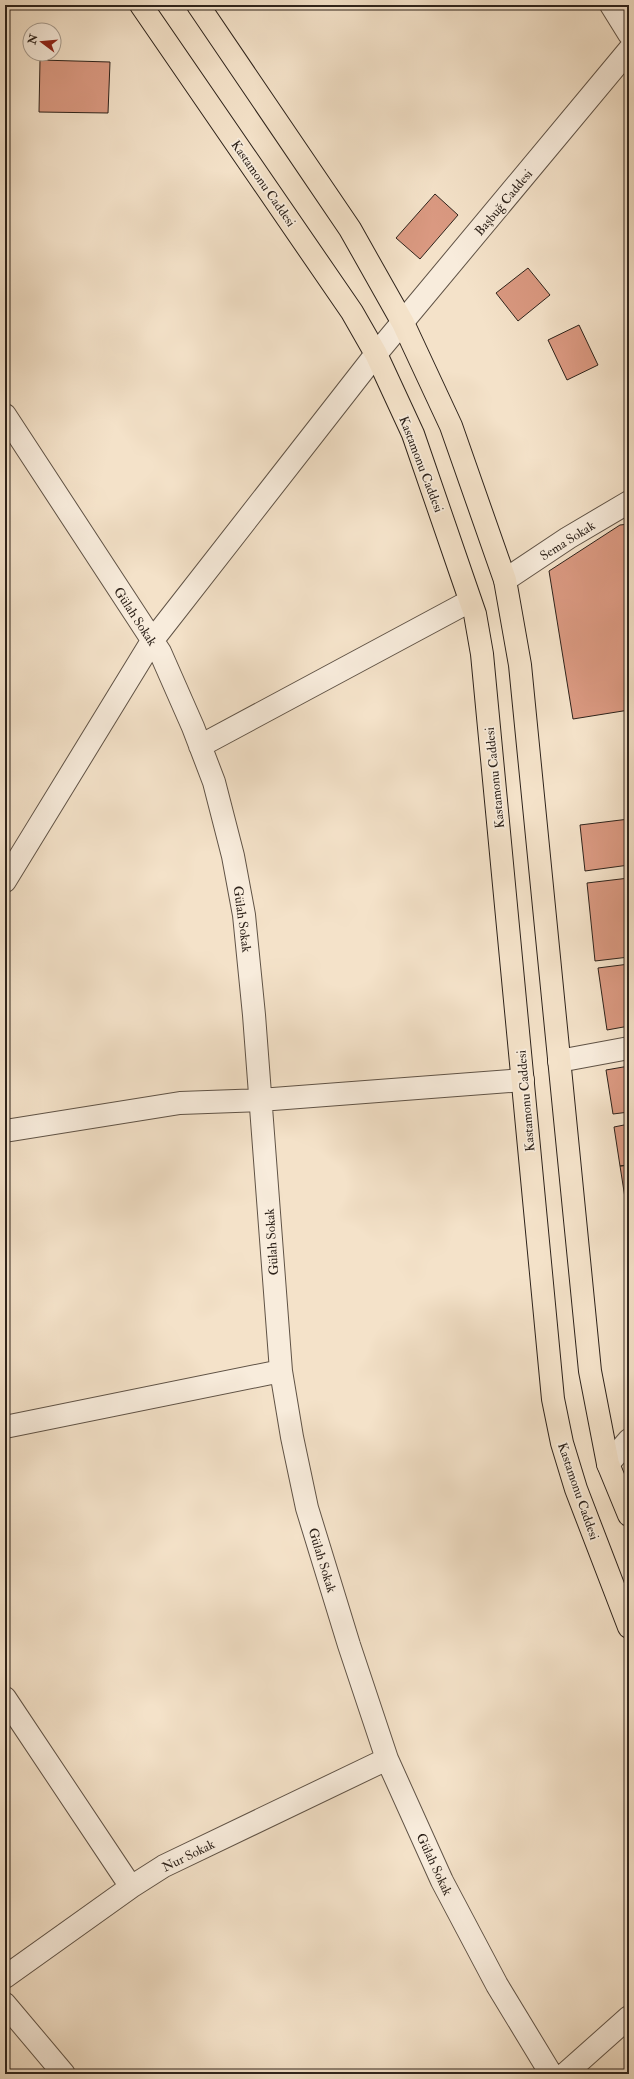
<svg xmlns="http://www.w3.org/2000/svg" width="634" height="2079" font-family="'IM FELL Double Pica',serif">
<style>
.building{fill:#da9981;stroke:#2e231b}
.lines{fill:none;stroke-linecap:round;stroke-linejoin:round}
.minor-casing{stroke:#605346;stroke-width:24}
.major-casing{stroke:#2e231b;stroke-width:24}
.minor{stroke:#f8ecdc;stroke-width:22}
.major{stroke:#f4e2c9;stroke-width:22}
.labels{text-anchor:middle;stroke-width:3.5;stroke-linejoin:round;paint-order:stroke}
.street-label{font-size:13px;fill:#2e231b;stroke:#f8ecdc}
</style>
<rect width="100%" height="100%" fill="#f4e2c9"/>
<filter id="stains"><feTurbulence type="fractalNoise" baseFrequency=".005" numOctaves="4"/><feColorMatrix values="0 0 0 0 .2 0 0 0 0 .09 0 0 0 0 .02 0 0 0 .5 -.17"/></filter>
<radialGradient id="worn" r=".72"><stop offset=".6" stop-color="#630" stop-opacity="0"/><stop offset="1" stop-color="#630" stop-opacity=".3"/></radialGradient>
<!-- building -->
<path class="building" d="M40 60 110 62 108 113 39 112Z
M435 194 458 215 420 259 396 238Z
M528 268 550 295 518 321 496 293Z
M579 325 598 365 567 380 548 340Z
M629 524V710L573 719 549 571 620 525Z
M629 819V865L585 871 580 825Z
M629 878V957L595 961 587 883Z
M629 964V1026L607 1030 598 968Z
M629 1066V1112L613 1114 606 1070Z
M629 1124V1165L620 1166 614 1127Z
M629 1165V1217H628L620 1166Z"/>
<g class="lines">
<defs>
<path id="minor" d="M611 5 629 34
M5 415 160 652 193 727 214 782 233 856 244 915 254 1015 281 1371 292 1437 307 1508 349 1645 387 1759 442 1881 497 1985 551 2074
M505 580 568 538 629 502
M200 746 470 601
M5 881 152 641 376 354 629 50
M559 1061 629 1048
M5 1131 180 1103 260 1100 523 1080
M5 1427 281 1371
M608 1464 629 1440
M5 1698 131 1887
M5 1977 131 1887 164 1866 387 1759
M5 2004 64 2074
M565 2074 629 2017"/>
<path id="major" d="M141 5 352 312 376 354 413 434 475 614 482 654 553 1399 562 1443 576 1489 629 1627
M198 5 350 229 403 323 451 426 505 580 520 665 590 1371 608 1464 629 1515"/>
</defs>
<!-- minor casing -->
<use href="#minor" class="minor-casing"/>
<!-- major casing -->
<use href="#major" class="major-casing"/>
<!-- minor -->
<use href="#minor" class="minor"/>
<!-- major -->
<use href="#major" class="major"/>
</g>
<g class="labels">
<!-- street labels -->
<g class="street-label">
<text transform="translate(264 183) rotate(55)" y="5">Kastamonu Caddesi</text>
<text transform="translate(503 202) rotate(-50)" y="5">Başbuğ Caddesi</text>
<text transform="translate(422 464) rotate(69)" y="5">Kastamonu Caddesi</text>
<text transform="translate(567 540) rotate(-32)" y="5">Sema Sokak</text>
<text transform="translate(136 616) rotate(57)" y="5">Gülah Sokak</text>
<text transform="translate(494 778) rotate(-96)" y="5">Kastamonu Caddesi</text>
<text transform="translate(243 919) rotate(82)" y="5">Gülah Sokak</text>
<text transform="translate(525 1101) rotate(-95)" y="5">Kastamonu Caddesi</text>
<text transform="translate(271 1242) rotate(-94)" y="5">Gülah Sokak</text>
<text transform="translate(579 1491) rotate(71)" y="5">Kastamonu Caddesi</text>
<text transform="translate(323 1560) rotate(73)" y="5">Gülah Sokak</text>
<text transform="translate(188 1855) rotate(-26)" y="5">Nur Sokak</text>
<text transform="translate(435 1864) rotate(65)" y="5">Gülah Sokak</text>
</g>
</g>
<!-- margin -->
<rect width="634" height="2079" fill="none" stroke="#f4e2c9" stroke-width="20"/>
<rect x="6" y="6" width="622" height="2067" fill="none" stroke="#2e231b" stroke-width="2"/>
<rect x="10" y="10" width="614" height="2059" fill="none" stroke="#2e231b"/>
<!-- north arrow -->
<g transform="translate(42 42) rotate(286)"><circle r="19" fill="#f8ecdc" stroke="#a79c8f"/>
<path d="M0-3L7 15L0 10L-7 15Z" fill="#8f2418"/>
<text y="-6" font-size="11" font-weight="bold" text-anchor="middle" fill="#2e231b">N</text>
</g>
<rect width="100%" height="100%" filter="url(#stains)"/>
<rect width="100%" height="100%" fill="url(#worn)"/>
</svg>
